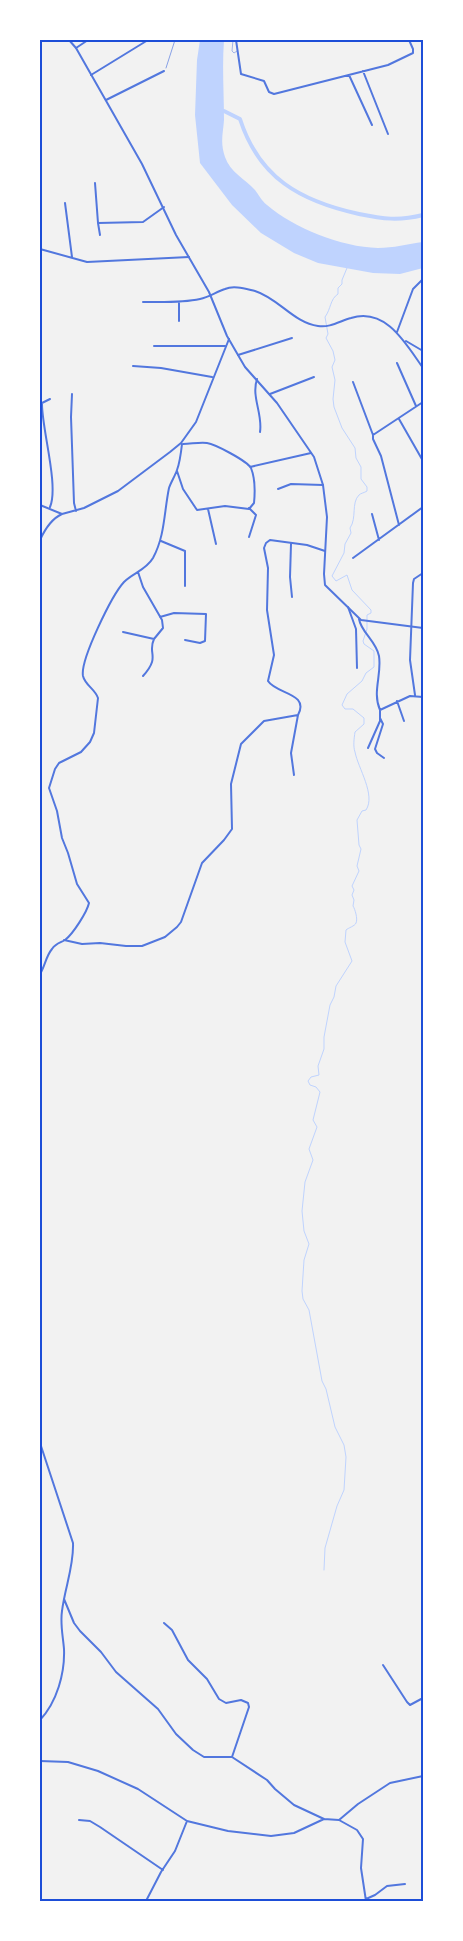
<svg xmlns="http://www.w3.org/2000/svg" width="463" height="1941" font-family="'Sofia Sans Condensed',sans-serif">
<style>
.water{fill:#bfd3fe}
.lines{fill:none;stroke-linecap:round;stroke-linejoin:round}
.stream{stroke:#bfd3fe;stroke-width:1}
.canal{stroke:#bfd3fe;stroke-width:4}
.path{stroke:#1d4ed8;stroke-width:0.5}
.service{stroke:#5277de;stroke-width:0.5}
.minor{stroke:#5277de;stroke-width:2}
.tertiary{stroke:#5277de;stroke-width:2}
.neatline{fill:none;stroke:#1d4ed8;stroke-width:2}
</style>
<rect width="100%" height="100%" fill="#f2f2f2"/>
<!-- water -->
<path class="water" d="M200 40H224C222 67 224 93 224 120 223 134 220 142 225 157 230 172 245 179 255 190 259 195 261 200 267 205 294 228 341 247 378 248 393 248 408 244 423 242V268L400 274 373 273 318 263 294 253 261 233 232 205 200 163 195 115 197 60Z"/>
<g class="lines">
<!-- stream -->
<path class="stream" d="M324 1570 325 1548 337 1506 344 1490 346 1457 344 1445 335 1427 326 1389 322 1381 309 1310 303 1299 302 1291 304 1260 309 1244 304 1231 302 1211 305 1182 313 1160 309 1149 317 1127 313 1120 320 1092 316 1087 310 1085 308 1081 311 1077 319 1075 318 1066 324 1049V1037L330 1005 334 997 336 986 352 961 345 942 346 930C348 928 355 926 356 923 358 919 355 909 353 906L354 900 352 895 354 890 352 886 359 871 357 866 361 849 359 845 357 820 362 811 366 810C376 795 358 768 355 752 353 746 354 739 355 732L364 724V718L353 709H345L342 705 347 694 362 681 366 673 374 667V651L364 644 363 641 367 629V615L371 613V610L352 590 347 575 336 581 332 576 344 553 345 544 351 533 350 528C357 518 351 503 359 495 361 493 364 493 367 491V487L361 479V467L356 458 355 448 342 428 334 407 333 399 335 380 332 367 335 360 333 351 326 338 328 334 325 317C331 309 330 299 338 294V288L342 284V280L347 268"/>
<!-- canal -->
<path class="canal" d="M224 111 240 119C259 178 300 201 359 214 383 219 399 221 423 215"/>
<!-- path -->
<path class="path" d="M166 68 175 40"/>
<!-- service -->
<path class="service" d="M233 40 232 51 234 53 237 51"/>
<!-- minor -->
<path class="minor" d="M236 40 241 74 264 81 269 92 274 94 388 65 413 53V49L409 40
M76 48 88 40
M363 71 388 134
M91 75 148 40
M349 75 372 125
M106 100 164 71
M95 183 98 223 143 222 164 207
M65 203 72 257
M98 223 100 235
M40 249 87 262 189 257
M143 302C162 302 182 303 200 299 209 297 216 292 225 289 234 285 246 289 255 291 278 298 294 323 318 326 330 328 340 321 351 318 386 307 406 344 423 368
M179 302V321
M397 332 413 289 423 279
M406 341 423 351
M154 346H225
M238 355 292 338
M397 363 416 406
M133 366 161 368 212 377
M257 379C251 397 263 414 260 432
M353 382 373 435 423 402
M72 394 71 417 74 503 76 511
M270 394 314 377
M40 404 50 399
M42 404C42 430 59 486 50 507
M399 419 423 461
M373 435V439L381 456 399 525
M250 467 311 453
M177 471 183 489 197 510 225 506 249 509 254 503C255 493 255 478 251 468 247 461 215 444 207 443 199 442 191 444 183 444
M278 489 291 484 323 485
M40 505 62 514 84 508 118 491 170 452 181 443 196 422 229 339
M208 509 216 544
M372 514 379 540
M249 537 256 515 249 508
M40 540C45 529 51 519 62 514
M161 541 185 551V586
M291 544 290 577 292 597
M353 558 423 507
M348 607 356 629 357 668
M160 617 174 613 206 614 205 641 200 643 185 640
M359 619C361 632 376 641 379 656 382 675 372 692 380 710L410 696 423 697
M123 632 154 639 163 628 162 620 143 587 138 572
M143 676C161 656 147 654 154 639
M415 695 410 660 413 583 414 579 423 573
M397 701 404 721
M380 718 383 724 375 749 377 753 384 758
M368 748 380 721V710
M294 775 291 753 298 715
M64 940 82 944 100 943 126 946H142L165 937 177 927 181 922 202 863 224 840 232 829 231 784 241 744 264 721 298 715C310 693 276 694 268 681L274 655 267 610 268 568 264 548 266 543 270 540 307 545 325 551
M40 974C45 966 46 956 52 949 56 943 60 943 65 940 73 934 87 912 89 903L77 884 68 853 62 838 57 811 49 788 55 769 59 763 81 752 90 742 94 733 98 698C95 689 85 685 83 676 80 660 112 595 124 582 133 573 146 570 153 558 165 536 164 512 169 488 171 482 175 476 177 470 180 462 181 453 182 444
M40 1443 73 1543C74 1566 65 1587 62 1611 60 1624 63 1636 64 1649 65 1673 57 1702 40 1720
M64 1599 74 1623 80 1631 101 1652 116 1672 158 1709 176 1734 193 1750 204 1757H232L267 1780 275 1789 294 1805 324 1819
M164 1623 172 1630 188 1660 207 1679 219 1699 226 1703 241 1700 248 1703 249 1707 232 1757
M383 1665 407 1702 410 1705 423 1698
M40 1761 68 1762 98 1771 138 1789 187 1821 228 1831 271 1836 294 1833 324 1819 339 1820 357 1830 363 1839 361 1868 366 1901
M79 1820 90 1821 100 1827 163 1870
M339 1820 358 1804 390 1783 423 1776
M366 1899 375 1895 387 1886 405 1884
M146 1901 161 1872 175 1851 187 1821"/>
<!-- tertiary -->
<path class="tertiary" d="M69 40 76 48 142 164 176 235 209 292 227 336 238 355 245 367 277 403 314 457 323 485 327 517 324 574 325 585 361 620 423 628"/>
</g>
<!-- border -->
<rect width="463" height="1941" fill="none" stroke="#ffffff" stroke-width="82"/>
<rect x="41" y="41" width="381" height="1859" class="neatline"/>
</svg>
